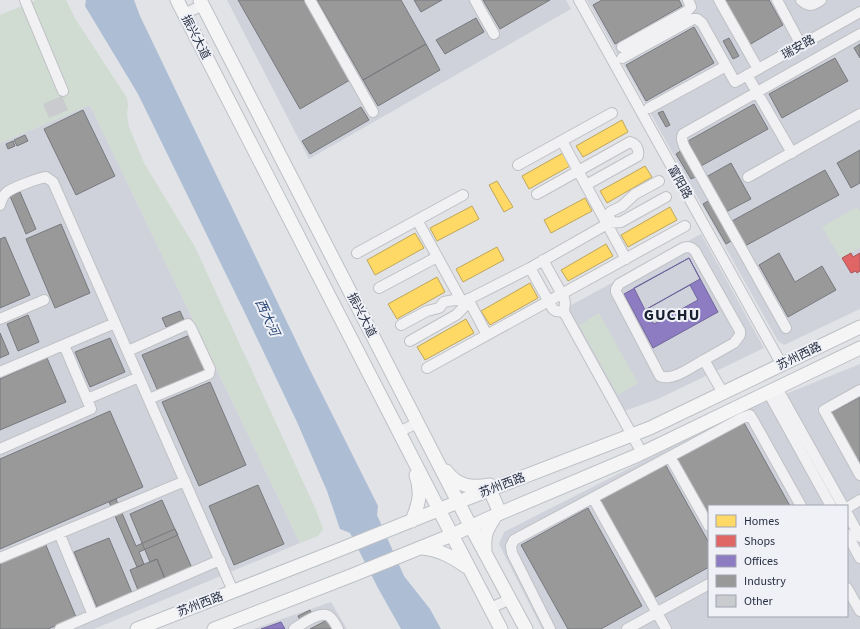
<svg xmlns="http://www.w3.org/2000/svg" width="860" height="629" font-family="'Source Sans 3','Noto Sans SC',sans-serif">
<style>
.built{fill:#cfd2da;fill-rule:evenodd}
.green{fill:#d0dbd1}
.water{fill:#adbdd4}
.homes{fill:#ffd966;stroke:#bea65b}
.shops{fill:#e06666;stroke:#a8565b}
.offices{fill:#8e7cc3;stroke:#6f659c;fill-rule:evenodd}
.industry{fill:#999;stroke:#77797f}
.building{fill:#cacbcf}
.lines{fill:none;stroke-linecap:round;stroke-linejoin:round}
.minor-casing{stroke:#bfc1c5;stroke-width:12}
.major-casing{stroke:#bdc0c5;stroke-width:15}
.minor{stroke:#f1f1f3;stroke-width:10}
.major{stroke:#f5f5f6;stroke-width:13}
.labels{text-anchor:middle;stroke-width:4;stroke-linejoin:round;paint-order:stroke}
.street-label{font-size:12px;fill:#272f42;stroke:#eff1f7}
.water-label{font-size:13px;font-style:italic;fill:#2e4a78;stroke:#eff1f7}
.district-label{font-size:16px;font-weight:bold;letter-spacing:1px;fill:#192032;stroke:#eff1f7}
</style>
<rect width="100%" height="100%" fill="#e1e3e7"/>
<!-- built -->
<path class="built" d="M227 0H566L571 9 309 159Z
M587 0H860V309L784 345 778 341Z
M90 105 300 543 94 629H0V143Z
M701 234 764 348 658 399 624 411 566 308Z
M860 364V629H542L499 544 504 532 736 414ZM709 506H847V616H709Z
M331 602 347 629H253Z"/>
<!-- green -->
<path class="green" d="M36 0H66L76 20 127 98 128 105 127 115 129 127 144 163 195 247 316 510 323 529 318 536 300 543 90 105 0 143V15Z
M857 207 860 211V248L841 259 822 227Z
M599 313 638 383 618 395 579 325Z"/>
<!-- water -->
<path class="water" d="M86 0H134L140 16 310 370 378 506 377 515 404 576 430 609 441 629H401L378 588 350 533 340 529 327 491 297 422 243 309 138 94 85 6Z"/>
<!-- homes -->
<path class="homes" d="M622 120 628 132 583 157 576 146Z
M563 153 570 166 529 189 522 176Z
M645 166 652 177 607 203 600 191Z
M497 181 513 207 504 212 489 185Z
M585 198 592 211 551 233 544 220Z
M472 206 479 219 437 241 430 228Z
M670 207 677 220 628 247 621 235Z
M415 233 424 248 375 275 367 260Z
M606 244 613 256 568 281 561 270Z
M497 247 504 260 463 282 456 269Z
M437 277 445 292 397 319 388 304Z
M530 283 538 298 490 325 481 311Z
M466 319 474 333 425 360 417 347Z"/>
<!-- shops -->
<path class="shops" d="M851 253 853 257 860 253V271L857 273 856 271 851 273 842 258Z"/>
<!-- offices -->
<path class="offices" d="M689 258 718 312 653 348 624 294ZM690 285 698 300 654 324 645 310Z
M689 258 700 279 645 310 634 288Z
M281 622 285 629H261Z"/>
<!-- industry -->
<path class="industry" d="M238 0H304L350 80 300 109Z
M317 0H401L426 44 363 80Z
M414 0H442L421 12Z
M483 0H550L500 29Z
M602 0H679L682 6 615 44 593 5Z
M723 0H769L783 25 749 45Z
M476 18 484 32 445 54 436 40Z
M694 27 714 63 646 101 626 65Z
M729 38 739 56 733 59 723 41Z
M426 44 440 70 378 106 363 80Z
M860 44V58L854 48Z
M835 58 848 81 782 118 769 94Z
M754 104 768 129 701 166 688 141Z
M361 107 369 120 310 154 302 141Z
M83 110 115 176 76 195 44 129Z
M663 111 670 125 666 127 658 113Z
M25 135 28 141 17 146 14 140Z
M13 141 15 146 8 149 6 144Z
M682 150 697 176 691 179 676 154Z
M860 150V183L851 188 837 163Z
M731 163 751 199 726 212 706 177Z
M825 170 839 195 745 246 732 221Z
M20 192 36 229 26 234 10 196Z
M710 200 733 240 726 244 703 204Z
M61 224 90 293 55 308 26 239Z
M5 237 30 295 0 308V239Z
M779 253 795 282 822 266 836 290 788 317 759 265Z
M180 311 184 320 166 327 162 318Z
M28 315 39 342 18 351 7 324Z
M0 333 9 354 0 358Z
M190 335 205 370 158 391 142 355Z
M110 338 125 372 90 387 75 352Z
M47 358 66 402 0 430V379Z
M210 382 246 465 199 486 162 402Z
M860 397V470L829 414Z
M110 411 143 487 0 549V459Z
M743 421 790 506H709V519L675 459Z
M665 464 709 543V567L652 599 598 501Z
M258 485 284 544 234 565 209 506Z
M116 499 136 546 175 529 178 535 139 552 144 564 137 567 109 502Z
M162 500 192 568 165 579 157 559 150 562 130 514Z
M588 508 642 606 601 629H568L521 545Z
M109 538 132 593 97 607 74 552Z
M45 543 76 617 48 629H0V563Z
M157 559 165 579 138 590 130 570Z
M310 610 313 616 301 622 298 616Z
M327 620 332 629H310Z"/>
<!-- building -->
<path class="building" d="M62 96 68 110 49 118 43 104Z"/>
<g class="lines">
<defs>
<path id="minor" d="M25 0 63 91
M310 0 373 112
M475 0 494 34
M579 0 782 365
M719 0 758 69
M777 0 801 45
M801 0C809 8 814 5 821 0
M184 14 203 5
M622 47 687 11 691 7 688 0
M622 58 693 19H697L702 23 735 82 860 12
M747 75 792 153
M649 108 726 66
M562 141 626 259
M518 165 612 113
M748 177 860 114
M659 181 635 194 622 206 610 212 609 223 621 222 666 197
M537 194 630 142C637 144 639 150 638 156L586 185
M0 205C1 201 3 196 6 193 11 188 39 178 46 177L53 182 233 591
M417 220 461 300
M357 253 463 195
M543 260 564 298 565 303 564 312 642 453
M530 268 553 309 556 311 564 312
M379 288 437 257
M468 299 487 335
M465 301 530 268 609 223
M0 319 44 300
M401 325 427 311 439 308 444 302 454 300 465 301 466 305 456 315 410 341
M786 328 684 146C682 141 681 138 683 134L860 34
M128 351 188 324 191 328 210 369 209 374 149 399
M704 360C693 366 672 382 660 376L616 292V289L619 284 683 248C689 246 691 247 695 251L740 331V335L734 343 704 360 723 393
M427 368 685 226
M0 372 115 323
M777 388 843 506
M860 390 824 410 860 475
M768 392 831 506
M87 399 139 377
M399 432 417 423
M0 449 91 409 64 345
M670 457 709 526
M593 498 666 629
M847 508 860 500
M847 513 860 537
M59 533 93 615
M847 534 860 558
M0 558 185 481
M847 588 860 611
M491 608 510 599
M60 629 220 560
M294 629C302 624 323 608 331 618 334 621 336 625 338 629
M550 629 512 553 511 546 514 540 742 418 750 415 753 420 801 506
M627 629 709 584"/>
<path id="major" d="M177 0 452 535 501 629
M200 0 471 527 526 629
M446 471C458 487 471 488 490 485
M490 490 500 513
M412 521C419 503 422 493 416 475
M422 548C441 550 452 557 467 567
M485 552C484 533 486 531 496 515
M137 629 336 551 458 502 650 428 860 327
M214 629 353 575 452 535 496 515 638 455 860 348"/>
</defs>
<!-- minor casing -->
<use href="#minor" class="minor-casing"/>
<!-- major casing -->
<use href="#major" class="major-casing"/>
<!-- minor -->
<use href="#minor" class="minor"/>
<!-- major -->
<use href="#major" class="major"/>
</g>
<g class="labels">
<!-- street labels -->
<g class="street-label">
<text transform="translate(196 37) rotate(63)" y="4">振兴大道</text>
<text transform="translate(798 47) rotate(-29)" y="4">瑞安路</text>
<text transform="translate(680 182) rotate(61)" y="4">富阳路</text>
<text transform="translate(362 315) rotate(63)" y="4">振兴大道</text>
<text transform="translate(799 356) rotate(-26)" y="4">苏州西路</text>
<text transform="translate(502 485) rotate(-21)" y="4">苏州西路</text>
<text transform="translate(200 604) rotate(-21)" y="4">苏州西路</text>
</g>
<!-- water labels -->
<g class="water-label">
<text transform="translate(268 317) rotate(65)" y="5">西大河</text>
</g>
<!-- district labels -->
<g class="district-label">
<text x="672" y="320">GUCHU</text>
</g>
</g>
<!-- legend -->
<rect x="708" y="505" width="140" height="112" fill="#eff1f7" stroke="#9fa3af"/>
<rect x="716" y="515" width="20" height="12" fill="#ffd966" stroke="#9fa3af"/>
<text x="744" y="525" font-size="12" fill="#272f42">Homes</text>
<rect x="716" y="535" width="20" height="12" fill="#e06666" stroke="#9fa3af"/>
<text x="744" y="545" font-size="12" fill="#272f42">Shops</text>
<rect x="716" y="555" width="20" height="12" fill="#8e7cc3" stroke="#9fa3af"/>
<text x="744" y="565" font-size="12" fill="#272f42">Offices</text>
<rect x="716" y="575" width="20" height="12" fill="#999999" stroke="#9fa3af"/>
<text x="744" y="585" font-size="12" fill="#272f42">Industry</text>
<rect x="716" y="595" width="20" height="12" fill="#cacbcf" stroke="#9fa3af"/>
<text x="744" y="605" font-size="12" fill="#272f42">Other</text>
</svg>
